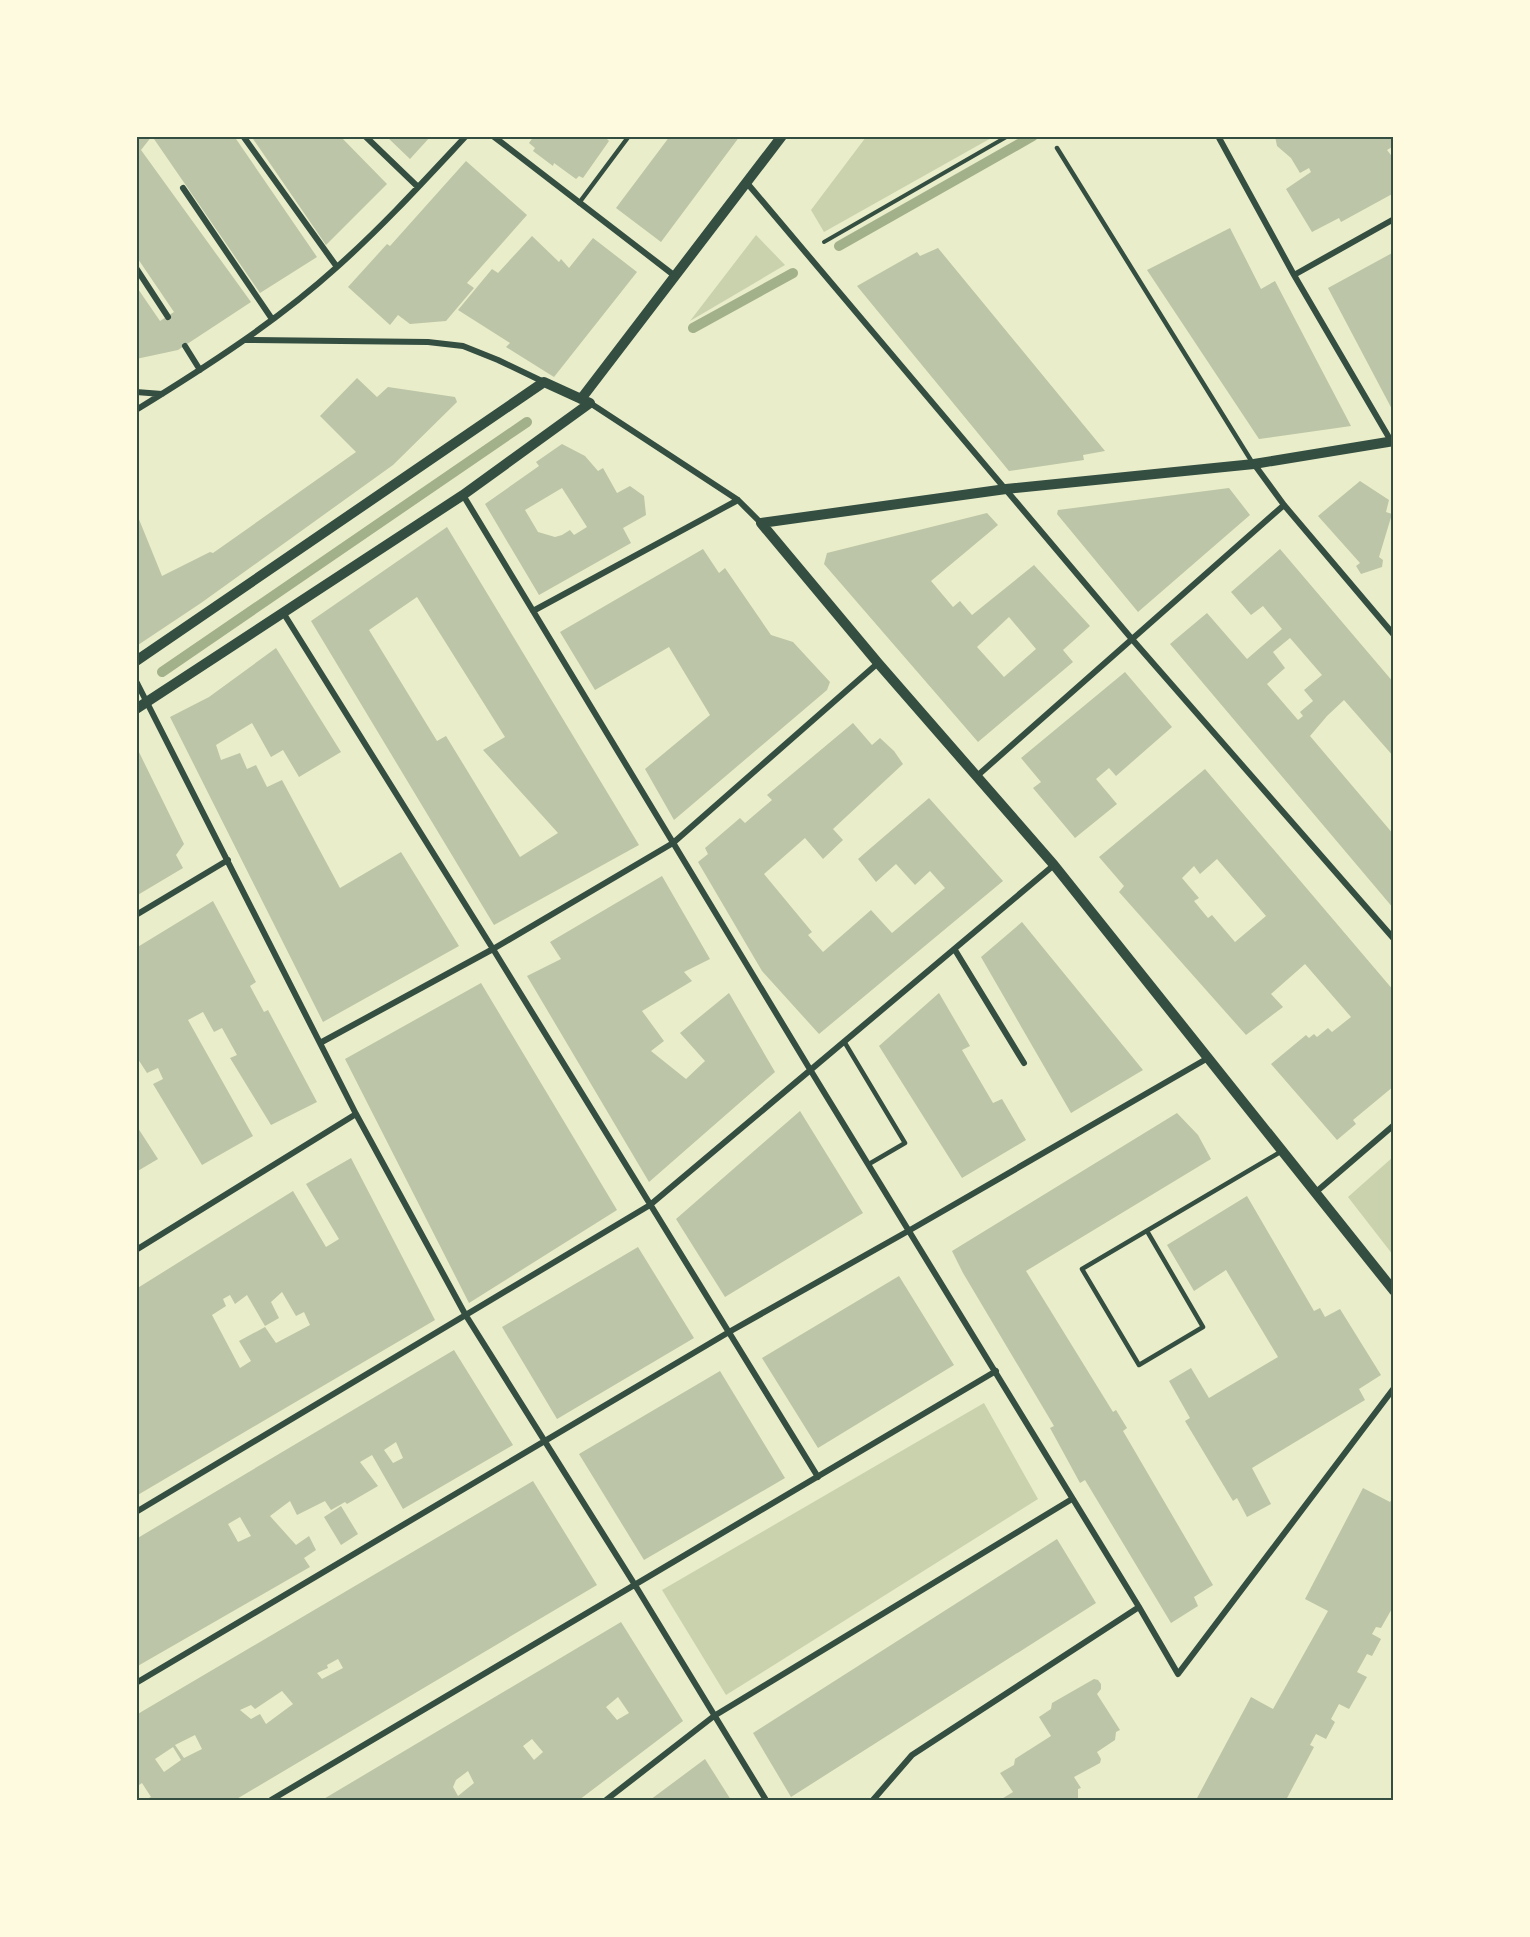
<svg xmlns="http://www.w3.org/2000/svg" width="1530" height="1937" font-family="'Archivo Narrow',sans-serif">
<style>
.green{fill:#cad2ad}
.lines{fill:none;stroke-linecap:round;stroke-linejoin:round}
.stream{stroke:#a3b18a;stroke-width:10}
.building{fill:#bcc5a7;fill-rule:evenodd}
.path{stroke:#344e41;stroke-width:4}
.service{stroke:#344e41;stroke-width:4.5}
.minor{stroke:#344e41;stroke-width:6}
.tertiary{stroke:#344e41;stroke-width:10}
.neatline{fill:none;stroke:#344e41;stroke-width:2}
</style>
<rect width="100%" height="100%" fill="#e9edc9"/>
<!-- green -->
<path class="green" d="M866 137V136L993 137 824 232 811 210Z
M756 235 785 265 690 321Z
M1393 1157V1255L1348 1197Z
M984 1403 1038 1499 726 1695 662 1590Z"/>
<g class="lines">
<!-- stream -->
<path class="stream" d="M839 246 1033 136
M693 328 793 273
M162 672 527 422"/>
</g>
<!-- building -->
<path class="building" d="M136 136H152L141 150 251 302 178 350 136 359V286L160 321 174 312 136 256Z
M156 136H234L317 257 260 293 154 139Z
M251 136H340L387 184 326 245Z
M386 136H431L410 159Z
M534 136H609L607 139 609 141 583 178 579 176 576 179 554 163 553 166 533 151 535 148 529 143Z
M670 136H740L661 242 616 208Z
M1275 136H1389L1394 144V146L1387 150 1394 159V193L1341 222 1339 218 1312 232 1286 189 1311 172 1309 168 1300 173 1291 158 1277 146Z
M466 161 527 215 467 283 474 288 446 321 410 324 398 315 390 325 348 287 387 244 390 246Z
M1230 228 1261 289 1275 281 1351 426 1259 439 1147 270Z
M532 236 559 262 561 259 569 268 593 238 637 272 554 377 506 347 510 343 458 310 492 269 498 273Z
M938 248 1105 451 1083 455 1084 460 1009 471 857 286 917 252 920 256Z
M1394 252V413L1328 288Z
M357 378 377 397 388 387 455 397 457 402 393 465 201 603 138 645 136 512 162 576 210 552 213 553 356 452 320 416Z
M562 444 585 456 598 471 603 468 617 493 630 486 644 496 646 515 623 528 631 543 539 595 485 504 539 466 536 462ZM562 488 587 527 574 535 570 530 562 535 555 537 538 532 525 510Z
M1360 481 1389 500 1386 512 1392 514 1379 557 1383 560 1382 567 1361 574 1356 566 1360 563 1318 516Z
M1229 488 1250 515 1138 612 1057 514 1058 510Z
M987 513 998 525 931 581 953 607 960 601 972 615 1034 565 1090 626 1063 650 1073 662 978 742 824 564 827 553ZM1009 617 1036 649 1004 677 977 647Z
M447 527 639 845 494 925 311 621ZM417 597 505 737 483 750 558 833 520 857 446 736 437 741 369 630Z
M703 549 719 573 725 568 771 635 793 642 830 682 827 690 674 820 645 769 710 715 669 647 595 690 560 632Z
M1280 549 1394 683V757L1344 700 1327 716 1310 736 1394 835V909L1170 644 1207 613 1247 659 1282 629 1263 606 1251 615 1231 592ZM1290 638 1322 675 1304 690 1313 701 1300 712 1303 716 1298 720 1267 684 1285 668 1273 652Z
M276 648 341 752 299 777 283 750 271 757 252 723 216 745 221 760 240 753 247 769 256 765 267 787 282 780 340 888 401 852 459 946 323 1022 170 717 209 697Z
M1125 672 1172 727 1116 776 1109 768 1096 779 1117 804 1075 838 1033 788 1041 782 1021 758Z
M853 723 872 745 880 738 894 751 903 764 833 829 843 840 823 859 805 838 764 874 812 932 808 935 823 952 871 910 892 933 945 888 930 871 915 885 896 864 876 882 858 859 929 798 1003 881 819 1034 762 971 698 862 708 854 705 848 740 818 745 823 772 800 767 795Z
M136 746 184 844 176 855 183 868 136 896Z
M1205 769 1394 991V1086L1353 1120 1356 1124 1337 1140 1271 1064 1306 1035 1309 1038 1314 1034 1317 1037 1328 1028 1332 1032 1351 1017 1305 964 1271 994 1283 1007 1246 1035 1119 892 1124 886 1099 857ZM1217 859 1266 916 1235 942 1212 915 1208 918 1194 901 1199 898 1182 878 1194 866 1200 874Z
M662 876 710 959 684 972 692 981 642 1011 664 1041 651 1051 686 1079 705 1061 680 1033 729 993 775 1072 649 1182 527 976 561 959 550 942Z
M213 901 256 982 250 986 264 1012 268 1010 317 1102 271 1125 230 1058 237 1055 222 1028 214 1032 203 1012 188 1020 253 1136 202 1165 153 1084 163 1079 158 1068 147 1073 136 1056V948Z
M1022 922 1143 1070 1071 1113 981 957Z
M481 983 617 1210 469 1303 345 1059Z
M939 993 970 1046 962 1050 993 1103 1002 1099 1026 1140 962 1178 879 1046Z
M800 1111 863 1213 725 1297 676 1219Z
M1177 1113 1198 1135 1211 1159 1026 1271 1113 1412 1116 1410 1127 1428 1123 1431 1213 1585 1194 1597 1198 1606 1171 1623 1085 1480 1080 1483 1050 1428 1054 1426 963 1273 952 1251Z
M136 1125 158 1159 136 1172Z
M351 1158 435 1320 136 1496V1289L293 1191 326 1247 339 1239 306 1184ZM282 1292 296 1316 304 1312 310 1325 276 1343 265 1327 239 1341 251 1361 240 1368 212 1315 226 1306 223 1299 230 1295 235 1304 247 1295 265 1326 279 1318 271 1302Z
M1247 1196 1314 1311 1320 1308 1325 1317 1340 1309 1381 1375 1359 1389 1365 1400 1252 1468 1271 1504 1247 1517 1237 1498 1233 1501 1185 1421 1190 1418 1169 1381 1191 1368 1209 1398 1278 1357 1226 1270 1194 1291 1167 1245Z
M638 1247 694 1338 557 1419 502 1327Z
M899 1276 954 1365 818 1448 762 1358Z
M454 1350 513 1445 403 1509 372 1455 360 1462 378 1486 347 1504 345 1502 331 1510 325 1501 297 1515 290 1501 270 1516 296 1545 309 1536 316 1550 304 1558 310 1567 136 1667V1539ZM396 1442 403 1458 393 1463 384 1450ZM240 1517 251 1536 238 1542 228 1524Z
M720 1371 785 1478 644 1560 579 1454Z
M533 1481 597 1585 235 1800H144L151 1797 142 1783 136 1787V1715ZM338 1659 343 1668 322 1679 317 1673 328 1668 327 1665ZM282 1691 293 1704 266 1724 260 1714 251 1719 240 1710 251 1705 255 1709ZM195 1735 202 1749 184 1758 175 1745ZM173 1747 181 1760 164 1772 155 1759Z
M1363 1488 1390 1502 1394 1496V1605L1381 1628 1376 1627 1372 1634 1381 1639 1372 1656 1367 1654 1357 1672 1367 1677 1349 1709 1339 1704 1331 1719 1335 1722 1326 1739 1316 1734 1310 1745 1314 1747 1286 1800H1196L1251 1697 1273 1709 1328 1611 1305 1599Z
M341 1506 358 1534 341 1545 324 1517Z
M1057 1539 1096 1603 791 1797 753 1733Z
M621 1622 683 1721 579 1800H322ZM618 1697 629 1713 617 1720 606 1707ZM532 1739 543 1752 534 1760 523 1746ZM468 1771 474 1783 458 1796 453 1787 456 1780Z
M1094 1679 1098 1680 1101 1684V1689L1097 1694 1120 1730 1116 1732 1115 1740 1097 1752 1101 1759 1100 1763 1074 1777 1081 1788 1078 1789V1798L1073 1800H1000L1013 1792 1000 1773 1014 1765 1015 1759 1051 1736 1039 1717 1051 1709 1052 1703Z
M705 1759 731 1800H650Z"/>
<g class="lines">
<!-- path -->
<path class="path" d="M824 242 1008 136"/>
<!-- service -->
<path class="service" d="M1057 148 1252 462
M579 203 629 136
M845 1043 905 1143 869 1164
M1147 1231 1203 1327 1139 1365 1082 1269 1282 1151"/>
<!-- minor -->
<path class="minor" d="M243 136 337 267
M365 136 418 187
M493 136 675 276
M1218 136 1294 275 1391 441
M747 183 1131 638 1394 939
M183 188 272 319
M136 268 168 317
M1294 275 1394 219
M246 340 428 342 463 346 498 360 544 382
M185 346 200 370
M136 392 162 394
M590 403 738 500 761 523
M136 410C206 367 276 322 337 267 383 226 424 181 466 136
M1254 464 1284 505 1394 635
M463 495 811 1071 1139 1607 1178 1674 1394 1388
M533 611 738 500
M284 614 493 949 818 1477
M136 681 356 1114 465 1314 635 1585 766 1800
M977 776 1284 505
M136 915 228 860
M955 950 1024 1063
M320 1043 493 949 673 843 878 663
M1316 1192 1394 1125
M136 1250 356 1114
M136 1512 650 1205 1054 865
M136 1683 729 1332 910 1230 1208 1058
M271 1800 996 1371
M606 1800 714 1716 1072 1499
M873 1800 912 1755 1139 1607"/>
<!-- tertiary -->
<path class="tertiary" d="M581 399 782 136
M761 523 878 663 1054 865 1394 1291
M761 523 1006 489 1254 464 1394 441
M136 661 544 382 590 403 463 495 136 709"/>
</g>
<!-- border -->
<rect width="1530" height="1937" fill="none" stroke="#fefae0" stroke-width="276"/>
<rect x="138" y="138" width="1254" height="1661" class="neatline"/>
</svg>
